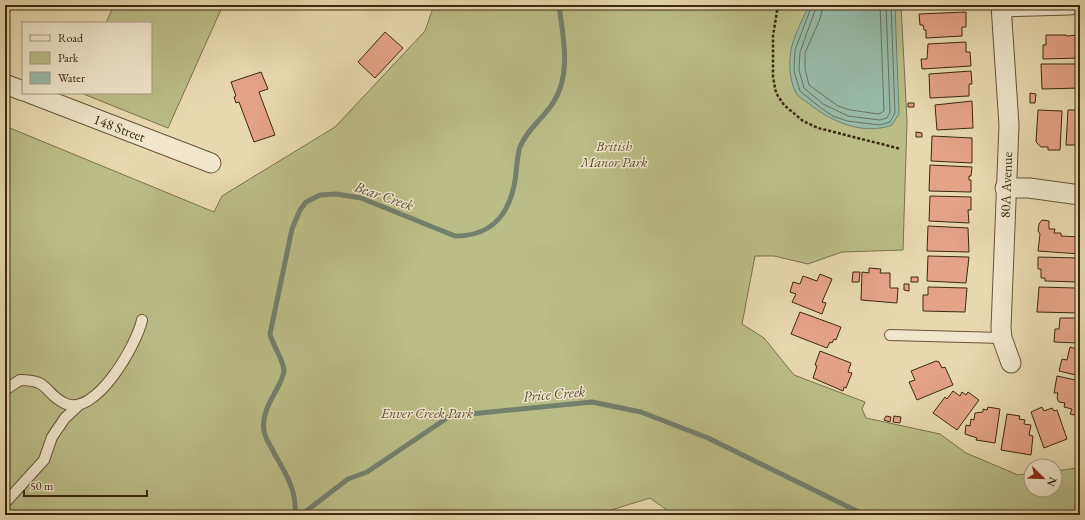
<svg xmlns="http://www.w3.org/2000/svg" width="1085" height="520" font-family="'EB Garamond',serif">
<style>
.green{fill:#babd88;stroke:#7b734c}
.water{fill:#97baa9;stroke:#73806c}
.lines{fill:none;stroke-linecap:round;stroke-linejoin:round}
.shore{stroke:#6a725c;stroke-width:1}
.stream{stroke:#73806c;stroke-width:5}
.building{fill:#e4a288;stroke:#3c2910}
.service-casing{stroke:#675538;stroke-width:12}
.minor-casing{stroke:#675538;stroke-width:21}
.path{stroke:#3c2910;stroke-width:2.5;stroke-dasharray:3 2;stroke-linecap:butt}
.service{stroke:#f0e6cc;stroke-width:10}
.minor{stroke:#f0e6cc;stroke-width:19}
.labels{text-anchor:middle;stroke-width:3;stroke-linejoin:round;paint-order:stroke}
.street-label{font-size:14px;fill:#3c2910;stroke:#f0e6cc}
.park-label{font-size:14px;font-style:italic;fill:#5c4e2e;stroke:#f0e6cc}
.water-label{font-size:15px;font-style:italic;fill:#534d36;stroke:#f0e6cc}
</style>
<rect width="100%" height="100%" fill="#e8d8b0"/>
<filter id="stains"><feTurbulence type="fractalNoise" baseFrequency=".005" numOctaves="4"/><feColorMatrix values="0 0 0 0 .2 0 0 0 0 .09 0 0 0 0 .02 0 0 0 .5 -.17"/></filter>
<radialGradient id="worn" r=".72"><stop offset=".6" stop-color="#630" stop-opacity="0"/><stop offset="1" stop-color="#630" stop-opacity=".3"/></radialGradient>
<!-- green -->
<path class="green" d="M114 5H223L168 128 81 93H151V23H106Z
M434 5H901L907 121 903 250 842 252 808 264 774 256H755L742 324 764 338 794 375 865 402 862 409 866 418 940 434 966 453 1018 475 1031 473V490H1055V471L1077 468 1080 461V515H674L650 498 595 515H5V126L214 212 222 196 335 127 425 31Z"/>
<!-- water -->
<path class="water" d="M809 5H895L899 114 892 125C863 136 830 121 808 103 804 100 798 97 796 93 791 84 789 69 790 60 790 41 802 22 809 5Z"/>
<g class="lines">
<!-- shore -->
<path class="shore" d="M812 5 795 50 794 71 800 91 821 108 833 116 847 121 880 125 890 122 895 113 891 5
M817 5 800 52 799 70 804 88 823 104 848 116 880 120 887 118 890 112 886 5
M823 5 820 19 805 53V69L809 85 838 106 850 110 879 114 884 111 880 5"/>
<!-- stream -->
<path class="stream" d="M295 515C297 490 286 474 274 453 271 446 265 439 264 431 260 407 282 388 284 371 284 361 273 346 270 334L292 229 300 210 306 202 320 195 336 194 361 198 455 236C489 236 507 218 514 186 517 174 516 159 520 147 528 128 542 120 553 103 572 74 563 37 559 5
M301 515 348 479 367 472 450 416 592 402 641 412 708 438 865 515"/>
</g>
<!-- building -->
<path class="building" d="M925 5H967V7L926 9Z
M966 12V27H962V36L926 38V30H924L923 25H920L919 14Z
M385 32 403 48 375 78 358 62Z
M1046 35H1066V36L1080 35V58L1043 59V45H1046Z
M966 42V52H970L971 66 922 69 921 59H927L928 44Z
M1041 64H1078L1080 88 1042 89Z
M971 71 972 84H969V96L930 98 929 74Z
M261 72 268 89 259 92 275 135 254 142 239 102 236 103 234 97 236 96 231 82Z
M1030 93 1036 94 1035 103H1030Z
M972 101 973 128 937 130 935 105Z
M908 103H914V107H908Z
M1038 110 1062 111 1060 150H1048V147H1041L1036 142Z
M1068 110H1080V145H1066Z
M916 132 922 133V137H916Z
M932 136 972 138V163L931 161Z
M930 165 972 167 971 176H969V180H971V192L929 191Z
M930 196 971 197V210H968L969 223 929 221Z
M1042 220 1049 221V229H1055L1054 233H1061V236L1080 237V254L1038 251 1040 234 1038 231 1039 224Z
M928 226 968 228 969 252 927 251Z
M928 256 969 257 966 283 927 281Z
M1038 257 1079 258 1078 282 1045 281V278H1041V269H1038Z
M869 268 881 269 880 273H890V288H898L897 303 861 300 862 272 869 273Z
M853 272H860L859 282H852Z
M820 274 832 279 822 302 826 303 822 314 792 302 796 294 790 292 793 282 800 284 803 276 817 281Z
M911 277H918V282H911Z
M904 284H909V291L904 290Z
M928 287 967 288 965 312 923 311V295H928Z
M1039 287 1076 288V295H1078V302H1080V313L1037 312Z
M800 312 841 327 836 340 834 339 832 343 830 342 827 348 791 334Z
M1060 318H1080V343L1054 342 1055 329H1059Z
M1070 347 1080 350V376L1059 371 1062 359 1067 360Z
M820 351 851 363 848 372 852 373 846 388 844 387 843 391 813 378 817 366 815 365Z
M936 361 939 362 942 368 945 367 953 385 917 400 909 382 915 380 911 371Z
M1057 376 1080 381 1079 416 1070 414 1072 409 1064 407 1065 403 1059 402 1057 398 1058 393H1054Z
M953 391 960 396 962 392 966 395 968 392 979 400 957 430 933 413 945 397 947 399Z
M988 407 1000 409 995 443 976 440 977 438 965 434 966 425 970 426 971 419 974 420 975 413 983 412V409L987 410Z
M1042 407 1044 411 1052 408 1054 411 1057 410 1067 439 1044 448 1031 412Z
M1007 414 1020 416 1019 419 1025 420 1024 424 1031 425 1029 435 1033 436 1031 455 1001 450Z
M886 416 891 417 890 422 884 420Z
M894 416 901 417 900 423 893 422Z
M1043 461 1044 466H1038L1037 462Z"/>
<g class="lines">
<defs>
<path id="service" d="M890 335 1002 338
M5 390 20 380C50 380 43 392 64 403 95 419 137 344 142 320
M5 503 44 460 52 437 65 418 79 405"/>
<g id="minor">
<path d="M1001 5 1009 125 1001 328 1002 338 1011 363"/>
<path d="M1001 7 1070 5"/>
<path d="M5 84 23 91"/>
<path id="s1" d="M29 93 211 163"/>
<path d="M1005 188H1029L1080 195"/>
</g>
</defs>
<!-- service casing -->
<use href="#service" class="service-casing"/>
<!-- minor casing -->
<use href="#minor" class="minor-casing"/>
<!-- path -->
<path class="path" d="M778 5 773 36V77L776 93 784 105 803 121 818 128 901 149"/>
<!-- service -->
<use href="#service" class="service"/>
<!-- minor -->
<use href="#minor" class="minor"/>
</g>
<g class="labels">
<!-- street labels -->
<g class="street-label">
<text dy="5" stroke="none"><textPath href="#s1" startOffset="97">148 Street</textPath></text>
<text transform="translate(1006 185) rotate(-88)" y="5">80A Avenue</text>
</g>
<!-- park labels -->
<g class="park-label">
<text x="614" y="151">British<tspan x="614" dy="16">Manor Park</tspan></text>
<text x="427" y="418">Enver Creek Park</text>
</g>
<!-- water labels -->
<g class="water-label">
<text transform="translate(384 196) rotate(19)" y="5">Bear Creek</text>
<text transform="translate(554 394) rotate(-5)" y="5">Price Creek</text>
</g>
</g>
<!-- margin -->
<rect width="1085" height="520" fill="none" stroke="#e8d8b0" stroke-width="20"/>
<rect x="6" y="6" width="1073" height="508" fill="none" stroke="#3c2910" stroke-width="2"/>
<rect x="10" y="10" width="1065" height="500" fill="none" stroke="#3c2910"/>
<!-- legend -->
<rect x="22" y="22" width="130" height="72" fill="#f0e6cc" stroke="#a89a81"/>
<rect x="30" y="35" width="20" height="6" fill="#f0e6cc" stroke="#a89a81"/>
<text x="58" y="42" font-size="12" fill="#3c2910">Road</text>
<rect x="30" y="52" width="20" height="12" fill="#babd88" stroke="#a89a81"/>
<text x="58" y="62" font-size="12" fill="#3c2910">Park</text>
<rect x="30" y="72" width="20" height="12" fill="#97baa9" stroke="#a89a81"/>
<text x="58" y="82" font-size="12" fill="#3c2910">Water</text>
<!-- north arrow -->
<g transform="translate(1043 478) rotate(113)"><circle r="19" fill="#f0e6cc" stroke="#a89a81"/>
<path d="M0-3L7 15L0 10L-7 15Z" fill="#8f2418"/>
<text y="-6" font-size="11" font-weight="bold" text-anchor="middle" fill="#3c2910">N</text>
</g>
<!-- scale -->
<path d="M24 490v6h123v-6" fill="none" stroke="#3c2910" stroke-width="2"/>
<text x="30" y="490" font-size="12" fill="#3c2910" stroke="#f0e6cc" stroke-width="3" paint-order="stroke">50 m</text>
<rect width="100%" height="100%" filter="url(#stains)"/>
<rect width="100%" height="100%" fill="url(#worn)"/>
</svg>
